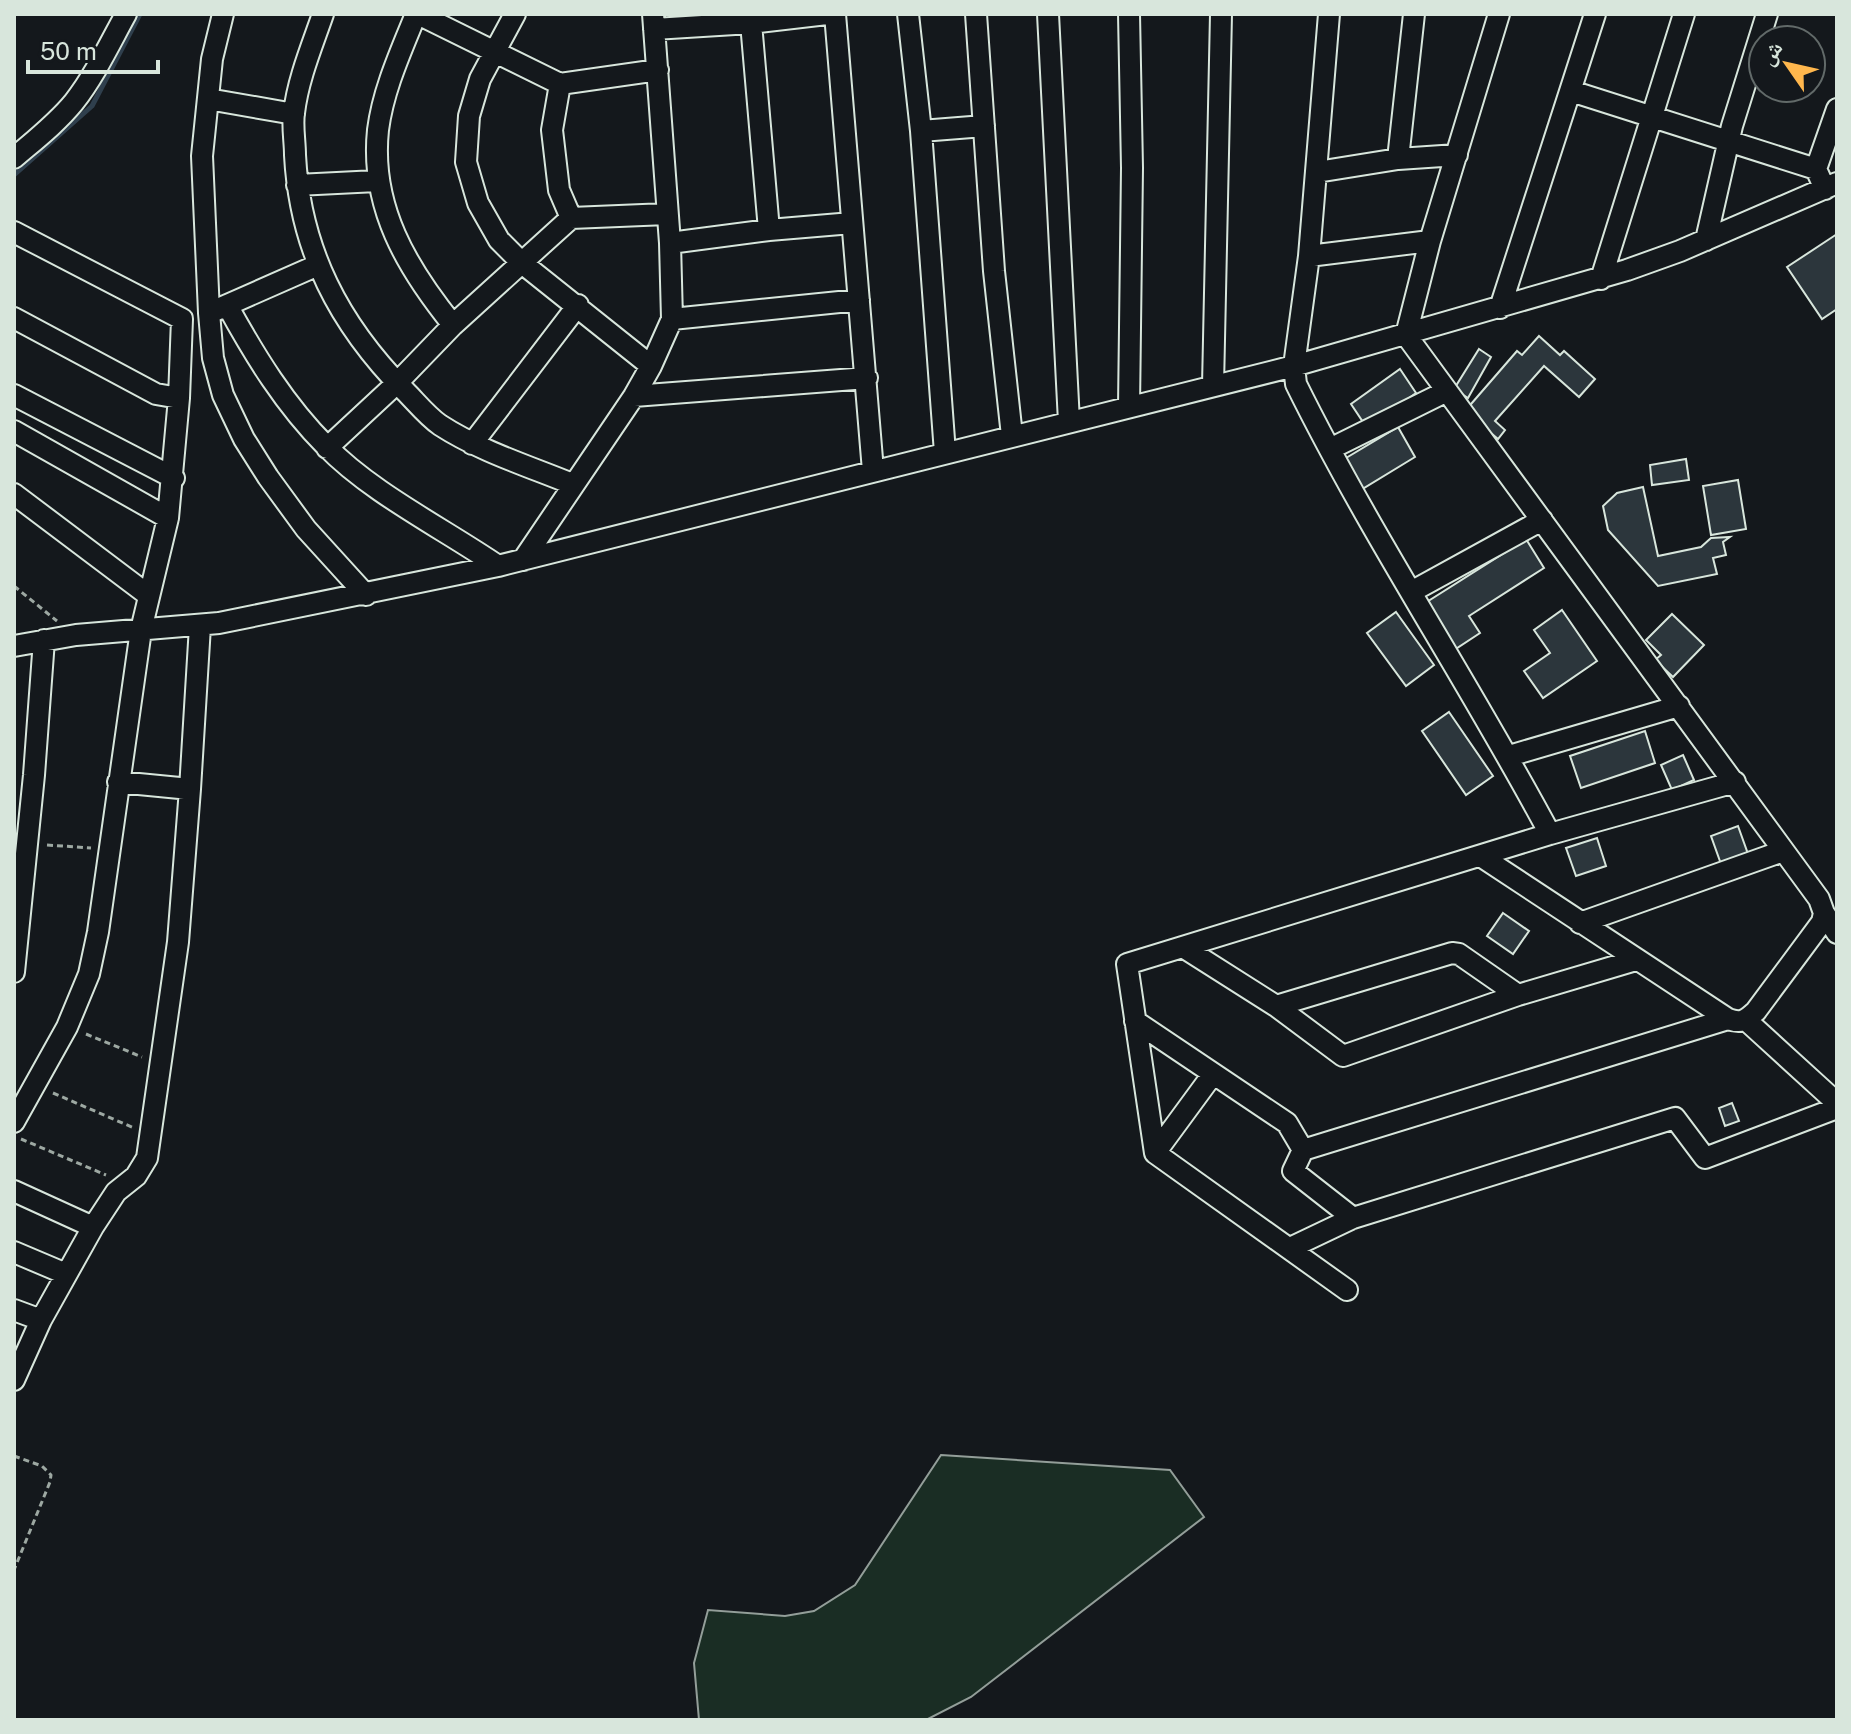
<svg xmlns="http://www.w3.org/2000/svg" width="1851" height="1734" font-family="'Public Sans','Noto Naskh Arabic',sans-serif">
<style>
.green{fill:#1a2d24;stroke:#939e99;stroke-width:2}
.lines{fill:none;stroke-linecap:round;stroke-linejoin:round}
.stream{stroke:#2f3f4d;stroke-width:5}
.building{fill:#2c363c;stroke:#d8e6dc;stroke-width:2}
.minor-casing{stroke:#d8e6dc;stroke-width:24}
.path{stroke:#9da8a2;stroke-width:3;stroke-dasharray:6 4;stroke-linecap:butt}
.minor{stroke:#14181c;stroke-width:20}
</style>
<rect width="100%" height="100%" fill="#14181c"/>
<!-- green -->
<path class="green" d="M941 1455 1170 1470 1204 1517 971 1697 926 1720H699L694 1663 708 1610 785 1616 814 1611 855 1585Z"/>
<g class="lines">
<!-- stream -->
<path class="stream" d="M14 175 92 106 140 14"/>
</g>
<!-- building -->
<path class="building" d="M1837 234V309L1822 319 1787 267Z
M1539 336 1560 355 1564 351 1595 379 1579 397 1544 366 1495 421 1505 430 1498 439 1465 411 1517 351 1522 355Z
M1479 349 1491 357 1468 398 1454 389Z
M1400 369 1416 393 1367 428 1351 404Z
M1398 427 1415 457 1359 491 1341 461Z
M1686 459 1689 480 1652 485 1650 465Z
M1738 480 1746 529 1711 535 1703 486Z
M1643 487 1658 556 1701 547 1711 538 1730 537 1723 542 1726 555 1713 558 1717 574 1658 586 1608 530 1603 506 1617 493Z
M1526 539 1544 568 1469 616 1480 633 1451 652 1422 605Z
M1562 610 1597 661 1543 698 1524 671 1550 653 1534 630Z
M1396 612 1434 665 1406 686 1367 633Z
M1672 614 1704 645 1673 677 1655 660 1661 655 1646 640Z
M1449 712 1493 776 1466 795 1422 731Z
M1645 731 1655 763 1581 788 1570 756Z
M1683 755 1694 780 1672 790 1661 765Z
M1738 826 1748 854 1721 864 1711 836Z
M1597 838 1606 866 1576 876 1566 848Z
M1503 913 1529 931 1513 954 1487 936Z
M1732 1103 1739 1121 1725 1126 1719 1108Z"/>
<g class="lines">
<defs>
<path id="minor" d="M223 14 212 59 202 156 209 313 213 358 223 395 244 439 268 477 306 529 366 595
M323 14C312 46 298 79 294 113 292 126 295 141 295 155 300 250 339 324 405 391 416 402 427 416 440 425 480 451 528 466 572 484
M416 14C401 51 383 90 378 130 370 207 407 268 453 325
M418 14 560 84 658 70
M515 14 480 79 469 116 466 162 478 203 499 240 522 263 651 366
M835 14 873 471
M908 14 921 131 945 453
M976 14 994 271 1012 436
M1048 14 1069 422
M1329 14 1309 256 1294 366 1296 384C1372 538 1469 682 1550 834
M1499 14 1430 241 1406 335 1819 899 1824 913 1837 933
M751 23 769 230
M654 29 751 23 827 14
M560 84 552 130 559 190 571 218 667 214
M1571 91 1816 169 1825 189
M208 99 294 114
M921 131 984 126
M14 158C35 140 57 123 74 102 95 75 110 43 126 14
M1398 159 1414 14
M1816 169 1837 109
M1317 172 1398 159 1457 155
M297 185 377 181
M14 232 182 319 179 398
M1706 240 1732 126 1767 14
M670 243 769 230 852 223
M1309 256 1430 241
M1601 279 1684 14
M227 305C255 356 285 405 326 446 370 492 444 529 498 566
M1500 308 1595 14
M216 310 318 265
M14 318 156 394 179 398 168 518 141 630 98 932 89 974 67 1027 14 1122
M672 319 859 300
M1213 386 1221 14
M14 395 174 478
M634 396 867 378
M1129 407 1132 168 1129 14
M14 431 168 518
M472 444 578 305
M327 448 397 383 453 325 571 218
M1330 449 1447 391
M14 494 148 595
M523 560 634 396 651 366 672 319 670 243 653 14
M1411 592 1542 520
M14 646 76 635 219 623 498 566 1294 366 1627 270 1680 251 1837 183
M1509 756 1679 706
M118 782 190 789
M1482 857 1728 1019C1742 1024 1746 1020 1756 1011L1822 922 1824 913
M1580 923 1783 851
M1183 947 1276 1006 1343 1056 1518 995 1636 960
M14 972 34 775 44 640
M1276 1006 1452 953 1459 954 1518 995
M1746 1020 1837 1103
M1135 1021 1287 1123 1303 1150
M1155 1153 1213 1074
M14 1191 93 1227
M1353 1218 1293 1171 1303 1150 1728 1019
M1290 1248 1353 1218 1675 1118 1705 1158 1837 1108
M14 1252 66 1274
M1347 1290 1155 1153 1127 964 1550 834 1735 782
M14 1310 41 1320
M14 1380 41 1320 93 1227 116 1192 136 1176 147 1158 178 942 190 789 200 626"/>
</defs>
<!-- minor casing -->
<use href="#minor" class="minor-casing"/>
<!-- path -->
<path class="path" d="M14 586 57 621
M47 845 91 848
M86 1034 142 1057
M53 1093 134 1128
M21 1139 106 1175
M14 1456 42 1466 51 1475 50 1482 14 1570"/>
<!-- minor -->
<use href="#minor" class="minor"/>
</g>
<!-- border -->
<rect width="1851" height="1734" fill="none" stroke="#d8e6dc" stroke-width="32"/>
<!-- north arrow -->
<g transform="translate(1787 64) rotate(304)"><circle r="38" fill="#14181c" stroke="#626a69" stroke-width="2"/>
<path d="M0-6L14 30L0 20L-14 30Z" fill="#ffb74d"/>
<text y="-12" font-size="22" font-weight="bold" text-anchor="middle" fill="#d8e6dc">ش</text>
</g>
<!-- scale -->
<path d="M28 60v12h130v-12" fill="none" stroke="#d8e6dc" stroke-width="4"/>
<text x="40" y="60" font-size="24" fill="#d8e6dc" stroke="#14181c" stroke-width="6" paint-order="stroke">50 m</text>
</svg>
